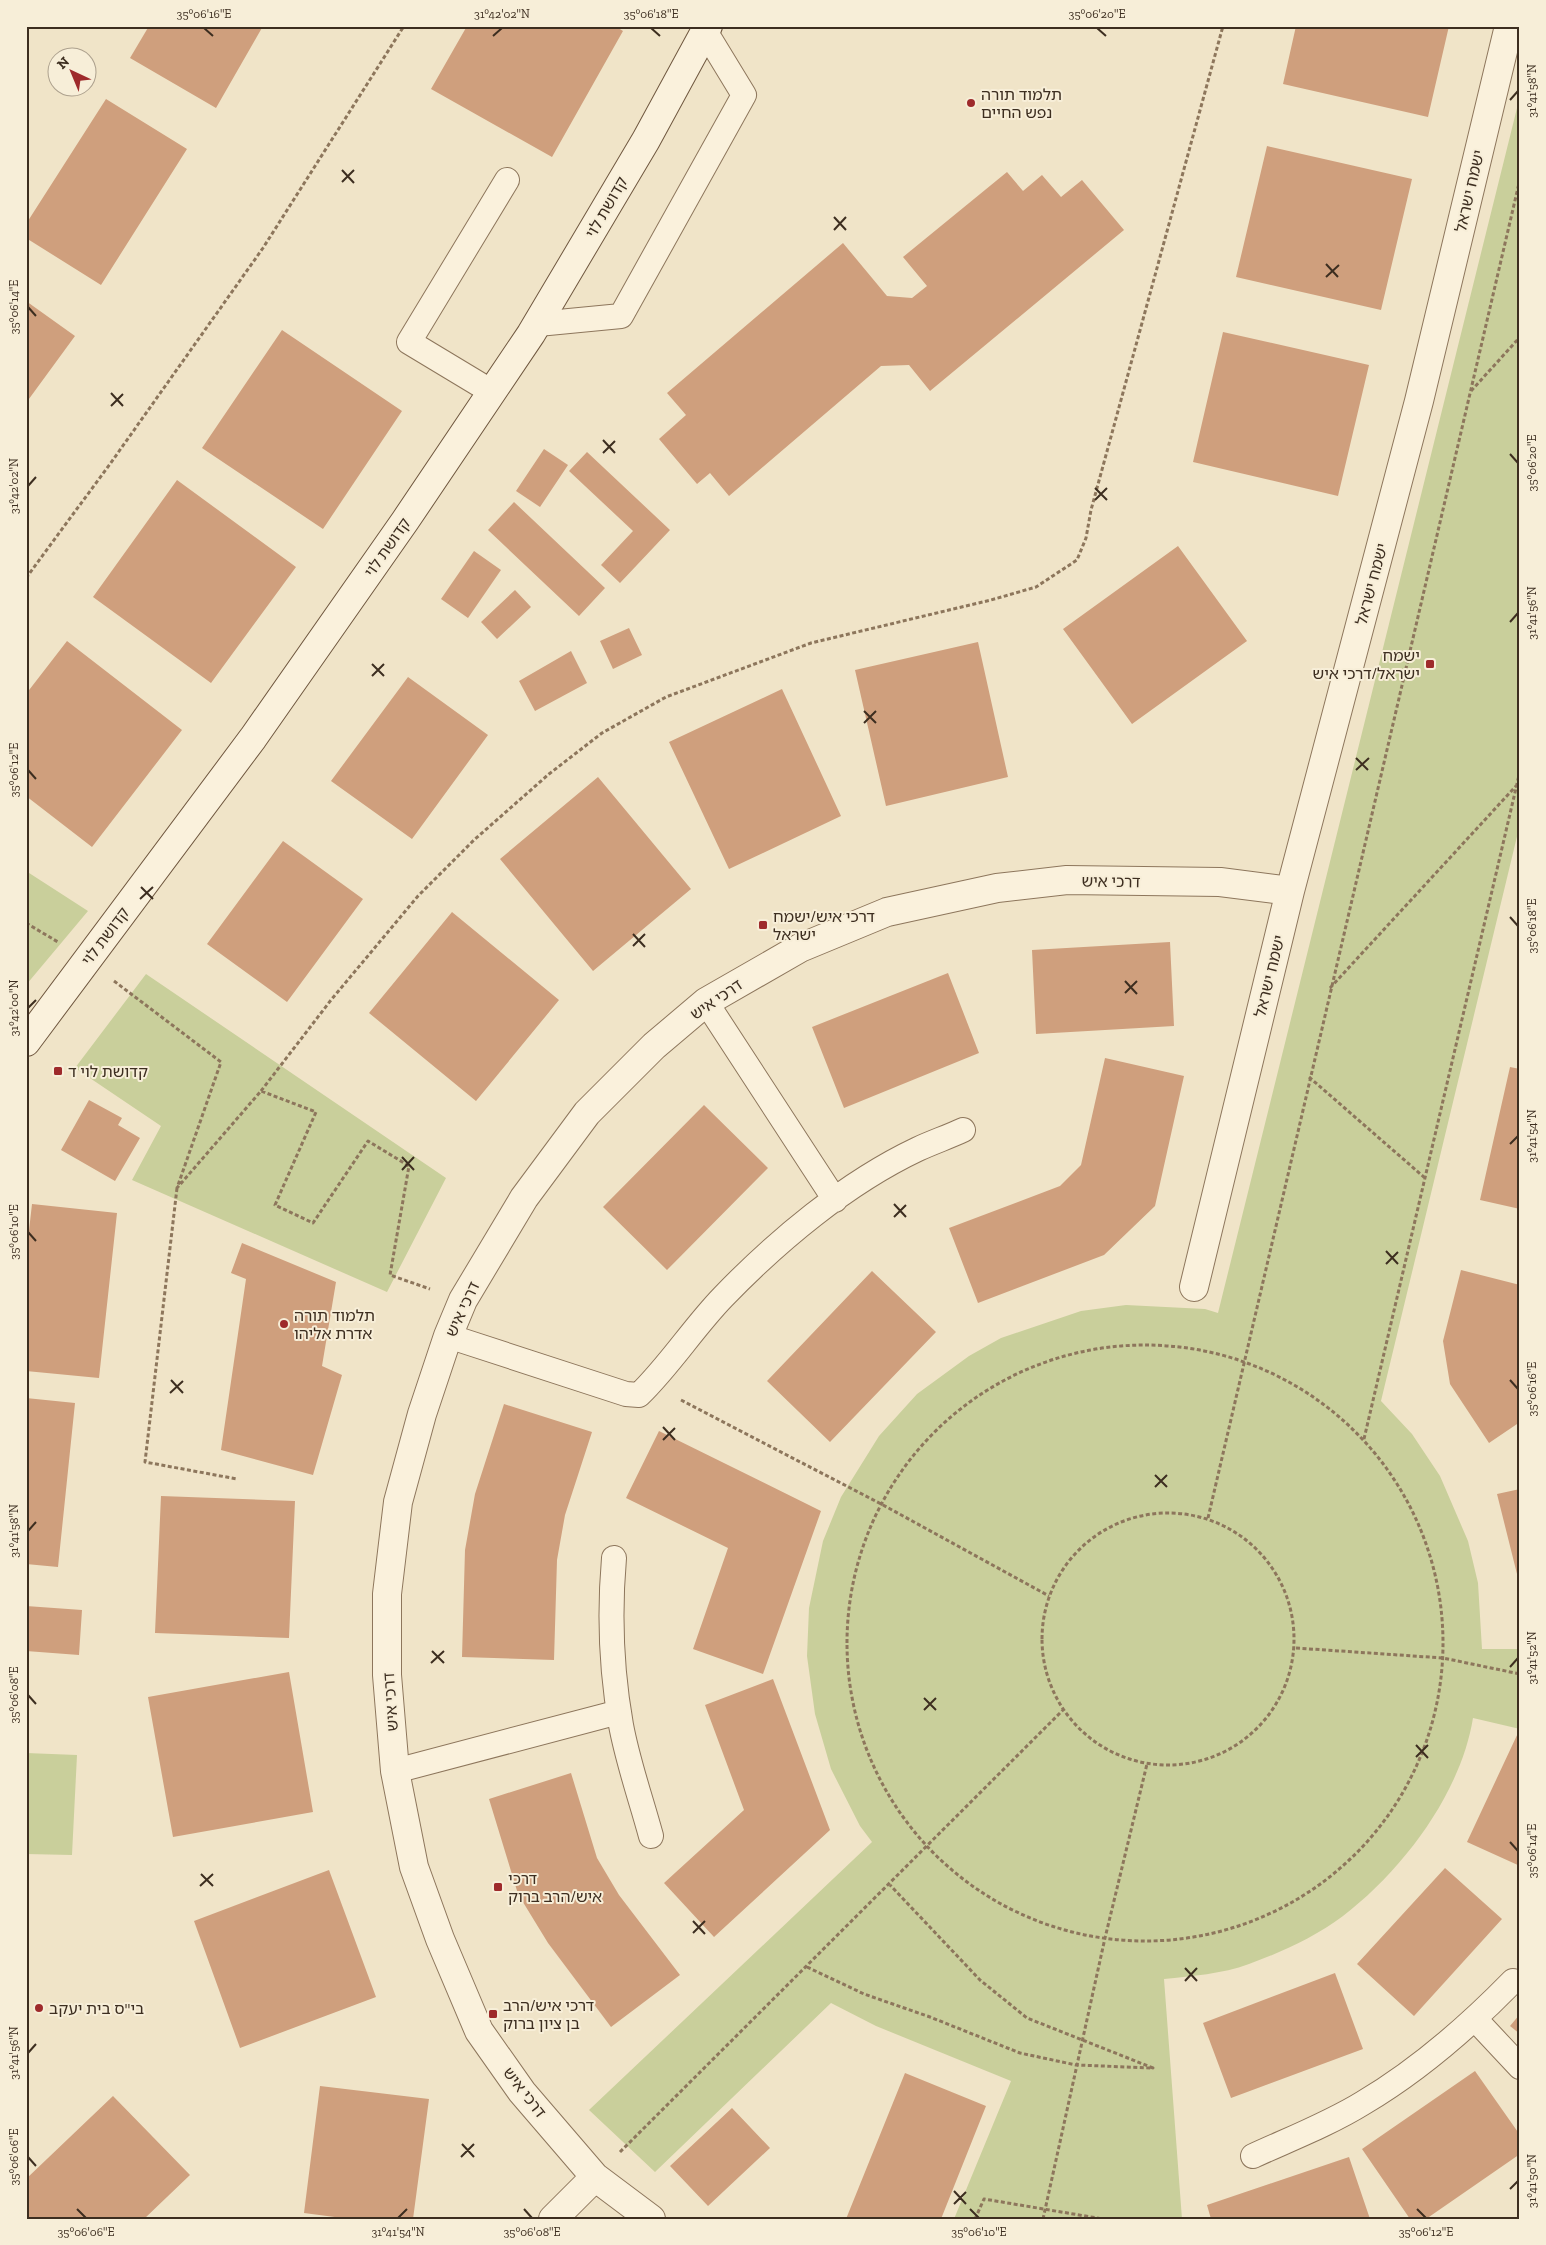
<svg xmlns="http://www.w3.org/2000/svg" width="1546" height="2245" font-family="'Zilla Slab','Noto Sans Hebrew',serif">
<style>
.green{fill:#c9cf9b}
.building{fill:#cf9f7d}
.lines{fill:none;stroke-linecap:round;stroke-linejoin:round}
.lane-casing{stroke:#8d765c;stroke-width:26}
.street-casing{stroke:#8d765c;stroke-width:30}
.secondary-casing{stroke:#6f573f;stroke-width:30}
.path{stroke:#8d765c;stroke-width:3;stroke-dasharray:4 2.5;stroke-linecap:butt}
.lane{stroke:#faf1dc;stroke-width:24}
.street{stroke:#faf1dc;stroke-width:28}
.secondary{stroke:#faf1dc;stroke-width:28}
.ticks{fill:none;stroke:#3d2e20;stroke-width:2}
.poi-dot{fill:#9e2a2b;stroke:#f7eed8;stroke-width:2}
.labels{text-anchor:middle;stroke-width:4;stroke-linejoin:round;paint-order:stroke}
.poi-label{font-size:16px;fill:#3d2e20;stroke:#f7eed8;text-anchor:start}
.street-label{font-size:16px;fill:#3d2e20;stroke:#f7eed8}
.neatline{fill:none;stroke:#3d2e20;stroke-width:2}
.ticks-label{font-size:12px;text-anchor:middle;fill:#3d2e20}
</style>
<rect width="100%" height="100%" fill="#f0e4c8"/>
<!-- green -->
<path class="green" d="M1520 96V824L1381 1401 1412 1434 1440 1476 1468 1541 1478 1583 1482 1649H1520V1729L1473 1718C1461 1793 1403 1870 1343 1916 1315 1937 1282 1952 1249 1964 1222 1974 1192 1976 1164 1979L1182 2219H954L1011 2081 876 2026 831 2003 655 2172 589 2110 872 1842 860 1826 831 1769 815 1714 807 1656 809 1608 823 1541 841 1497 879 1436 917 1394 969 1356 1001 1338 1081 1311 1126 1305 1205 1309 1218 1313Z
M26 871 88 911 26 985Z
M146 974 446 1178 387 1292 132 1180 161 1126 75 1068Z
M26 1753 77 1755 72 1855 26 1854Z"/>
<!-- building -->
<path class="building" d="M149 26H263L216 108 130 58Z
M467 26H615L623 31 552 157 431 89Z
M1296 26H1449L1428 117 1283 84Z
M106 99 187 149 101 285 26 238V224Z
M1267 146 1412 179 1381 310 1236 277Z
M1007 172 1023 191 1042 175 1061 197 1082 180 1124 230 930 391 909 365 881 366 729 496 710 473 697 484 659 439 686 415 667 393 843 243 887 296 912 298 927 286 903 257Z
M26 301 75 336 26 403Z
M282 330 402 411 323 529 202 448Z
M1223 332 1369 365 1338 496 1193 462Z
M544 449 568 465 540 507 516 491Z
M587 452 670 530 620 583 601 565 633 531 569 471Z
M177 480 296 567 211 683 93 597Z
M514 502 605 588 579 616 488 530Z
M1178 546 1247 641 1132 724 1063 629Z
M474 551 501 570 468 618 441 599Z
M515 590 531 607 497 639 481 622Z
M629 628 642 655 613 669 600 641Z
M67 641 182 730 92 847 26 796V694Z
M978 642 1008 777 886 806 855 670Z
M571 651 587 683 535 711 519 681Z
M408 677 488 735 412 839 331 781Z
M782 689 841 816 729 869 669 742Z
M598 777 691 889 593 971 500 859Z
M283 841 363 899 287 1002 207 944Z
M452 912 559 1000 476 1101 369 1013Z
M1170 942 1174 1026 1036 1034 1032 950Z
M948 973 979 1053 844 1108 812 1027Z
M1105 1058 1184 1076 1155 1206 1104 1255 978 1303 949 1228 1060 1186 1081 1165Z
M1510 1067 1520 1069V1209L1480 1200Z
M89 1100 122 1118 118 1125 140 1138 115 1181 61 1150Z
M704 1105 768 1168 667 1270 603 1207Z
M32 1204 117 1213 99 1378 26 1371V1257Z
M242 1243 336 1282 322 1366 342 1375 313 1475 221 1450 246 1279 231 1273Z
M1461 1270 1520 1285V1422L1489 1443 1450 1384 1443 1341Z
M872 1271 936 1332 830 1442 767 1381Z
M26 1398 75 1403 58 1567 26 1564Z
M504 1404 592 1432 565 1515 557 1560 554 1660 462 1657 465 1550 475 1494Z
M659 1431 821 1511 763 1674 693 1649 728 1548 626 1498Z
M1520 1489V1582H1519L1497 1494Z
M161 1496 295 1501 289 1638 155 1633Z
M26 1606 82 1610 79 1655 26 1651Z
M289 1672 313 1812 173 1837 148 1697Z
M773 1679 830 1830 714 1937 664 1883 744 1810 705 1705Z
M1518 1733 1520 1734V1866L1467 1842Z
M571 1773 597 1858 619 1895 680 1975 611 2027 548 1943 518 1894 489 1799Z
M1445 1868 1502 1919 1414 2016 1357 1964Z
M329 1870 376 1997 240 2048 194 1921Z
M1335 1973 1363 2049 1231 2098 1203 2023Z
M1520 2014V2034L1510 2026Z
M1475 2071 1520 2135V2154L1426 2219H1410L1362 2149Z
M905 2073 986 2106 941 2219H846Z
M320 2086 429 2099 413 2219H350L304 2213Z
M113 2096 190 2175 144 2219H26V2179Z
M732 2108 770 2148 708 2206 670 2166Z
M1349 2157 1370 2219H1211L1207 2205Z"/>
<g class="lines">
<defs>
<path id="lane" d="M538 324 621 316 744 95 705 31
M492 392 409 342 507 180
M706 1002 835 1200
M448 1336 626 1394 639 1395C670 1365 693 1328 723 1297 777 1241 846 1183 918 1149 933 1142 948 1137 963 1130
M614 1558C609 1616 611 1669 621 1725 628 1763 641 1799 651 1836
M395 1771 619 1712
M1475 2019 1520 2067
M1253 2156C1290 2139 1329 2124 1363 2103 1419 2070 1468 2027 1513 1981"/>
<path id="street" d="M1194 1287 1290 891 1419 401 1509 26
M553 2219 595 2177
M651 2219 595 2177 522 2092 479 2031 440 1939 414 1867 395 1771 387 1675V1594L398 1502 422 1414 448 1336 463 1300 524 1198 587 1113 654 1046 706 1002 800 948 887 912 997 888 1067 880 1220 882 1290 891"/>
<path id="secondary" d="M26 1042 253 738 405 521 531 334 646 140 708 26"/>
</defs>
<!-- lane casing -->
<use href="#lane" class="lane-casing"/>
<!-- street casing -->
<use href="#street" class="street-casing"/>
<!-- secondary casing -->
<use href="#secondary" class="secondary-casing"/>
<!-- path -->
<path class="path" d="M1471 391 1520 337
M26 578 110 464 263 248 404 26
M26 923 58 942
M114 981 221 1062 177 1188 261 1091 316 1112 275 1205 313 1223 368 1141 409 1166 390 1275 430 1289
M1330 988 1516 786
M1309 1077 1425 1178
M261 1091 331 1000 418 896 474 840 549 774 602 733 666 697 811 643 991 600 1036 587 1077 560 1086 538 1091 510 1223 26
M177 1188 145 1462 237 1479
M847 1643a298 298 0 1 1 596 0a298 298 0 1 1-596 0Z
M681 1400 883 1505 1049 1596
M1364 1439 1520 771
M1042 1639a126 126 0 1 1 252 0a126 126 0 1 1-252 0Z
M1208 1518 1520 179
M1296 1648 1443 1658 1520 1674
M807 1967 864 1994 930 2017 1020 2053 1076 2065 1153 2068 1027 2018 980 1980 890 1885
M620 2152 1063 1710
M975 2219 984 2199 1103 2219
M1043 2219 1105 1938 1147 1764"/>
<!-- lane -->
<use href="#lane" class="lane"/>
<!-- street -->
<use href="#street" class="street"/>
<!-- secondary -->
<use href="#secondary" class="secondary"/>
</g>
<!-- ticks -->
<path class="ticks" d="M204 28 213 36M651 28 660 36M1097 28 1106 36M493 36 502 28M1510 100 1518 91M342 170 354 183M342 182 354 170M834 217 846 230M834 230 846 217M1326 264 1338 277M1326 277 1339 265M28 307 36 316M111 393 123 406M111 406 123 394M603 440 615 453M603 453 615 441M1510 454 1518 463M28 486 36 477M1095 488 1107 500M1095 500 1107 488M1510 622 1518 613M372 664 384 676M372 676 384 664M864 711 876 723M864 723 876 711M1356 758 1368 770M28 770 36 779M1356 770 1369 758M141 887 153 899M140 899 153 887M1510 917 1518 926M633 934 645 947M633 946 645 934M1125 981 1137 994M1125 993 1137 981M28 1008 36 1000M1510 1144 1518 1136M402 1157 414 1170M402 1170 414 1157M894 1204 906 1217M894 1217 906 1205M28 1232 36 1241M1386 1251 1398 1264M1386 1264 1398 1252M171 1380 183 1393M1510 1380 1518 1389M170 1393 183 1381M663 1427 675 1440M663 1440 675 1428M1155 1475 1167 1487M1155 1487 1167 1475M28 1531 36 1522M432 1651 444 1663M431 1663 444 1651M1510 1667 1518 1658M28 1695 36 1704M924 1698 936 1710M924 1710 936 1698M1416 1745 1428 1758M1416 1757 1428 1745M1510 1842 1518 1851M201 1874 213 1886M200 1886 213 1874M693 1921 705 1934M693 1933 705 1921M1185 1968 1197 1981M1185 1981 1197 1968M28 2053 36 2044M462 2144 474 2157M28 2157 36 2166M461 2157 474 2144M1510 2189 1518 2181M954 2191 966 2204M954 2204 966 2192M77 2209 86 2218M524 2209 532 2218M970 2209 979 2218M1417 2209 1426 2218M398 2218 407 2209"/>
<!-- markers -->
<g class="poi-dot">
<circle cx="971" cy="103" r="5"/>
<rect x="1425" y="659" width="10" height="10" rx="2.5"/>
<rect x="758" y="920" width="10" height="10" rx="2.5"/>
<rect x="53" y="1066" width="10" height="10" rx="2.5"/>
<circle cx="284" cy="1324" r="5"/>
<rect x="493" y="1882" width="10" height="10" rx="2.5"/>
<circle cx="39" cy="2008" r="5"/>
<rect x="488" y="2009" width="10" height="10" rx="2.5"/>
</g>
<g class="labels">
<!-- poi labels -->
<g class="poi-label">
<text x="981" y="100">תלמוד תורה<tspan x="981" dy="18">נפש החיים</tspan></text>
<text x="1420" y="661" text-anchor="end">ישמח<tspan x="1420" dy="18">ישראל/דרכי איש</tspan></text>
<text x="773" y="922">דרכי איש/ישמח<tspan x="773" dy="18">ישראל</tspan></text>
<text x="68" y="1077">קדושת לוי ד</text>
<text x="294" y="1321">תלמוד תורה<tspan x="294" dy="18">אדרת אליהו</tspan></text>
<text x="508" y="1884">דרכי<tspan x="508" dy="18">איש/הרב ברוק</tspan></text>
<text x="503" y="2011">דרכי איש/הרב<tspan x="503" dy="18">בן ציון ברוק</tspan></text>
<text x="49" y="2014">בי"ס בית יעקב</text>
</g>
<!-- street labels -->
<g class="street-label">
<text transform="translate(1469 191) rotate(-77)" y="6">ישמח ישראל</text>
<text transform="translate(606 207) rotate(-60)" y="6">קדושת לוי</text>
<text transform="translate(387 547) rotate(-55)" y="6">קדושת לוי</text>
<text transform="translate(1371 584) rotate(-75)" y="6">ישמח ישראל</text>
<text transform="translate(1111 881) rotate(1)" y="6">דרכי איש</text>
<text transform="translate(105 936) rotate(-53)" y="6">קדושת לוי</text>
<text transform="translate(1269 976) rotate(-76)" y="6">ישמח ישראל</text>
<text transform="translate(716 999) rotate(-34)" y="6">דרכי איש</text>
<text transform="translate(462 1309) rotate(-65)" y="6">דרכי איש</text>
<text transform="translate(390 1702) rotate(-94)" y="6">דרכי איש</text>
<text transform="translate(525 2092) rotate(52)" y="6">דרכי איש</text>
</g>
</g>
<!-- border -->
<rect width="1546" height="2245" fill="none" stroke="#f7eed8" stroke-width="55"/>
<!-- north arrow -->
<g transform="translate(72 72) rotate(316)"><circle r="24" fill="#f7eed8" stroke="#ada18e"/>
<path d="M0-4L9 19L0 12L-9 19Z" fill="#9e2a2b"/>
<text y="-8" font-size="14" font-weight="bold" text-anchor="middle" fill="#3d2e20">N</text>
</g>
<rect x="28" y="28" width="1490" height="2190" class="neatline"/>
<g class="ticks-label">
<text x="204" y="18">35°06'16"E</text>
<text x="502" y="18">31°42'02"N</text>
<text x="651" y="18">35°06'18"E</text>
<text x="1097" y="18">35°06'20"E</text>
<text transform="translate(1532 91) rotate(-90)" y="4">31°41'58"N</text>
<text transform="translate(14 307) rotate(-90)" y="4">35°06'14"E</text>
<text transform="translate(1532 463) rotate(-90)" y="4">35°06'20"E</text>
<text transform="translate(14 486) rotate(-90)" y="4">31°42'02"N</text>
<text transform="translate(1532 613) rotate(-90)" y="4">31°41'56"N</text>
<text transform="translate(14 770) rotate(-90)" y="4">35°06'12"E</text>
<text transform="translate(1532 926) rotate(-90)" y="4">35°06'18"E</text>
<text transform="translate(14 1008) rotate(-90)" y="4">31°42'00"N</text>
<text transform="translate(1532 1136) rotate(-90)" y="4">31°41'54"N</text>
<text transform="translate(14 1232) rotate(-90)" y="4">35°06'10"E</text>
<text transform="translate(1532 1389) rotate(-90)" y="4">35°06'16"E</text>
<text transform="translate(14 1531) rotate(-90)" y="4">31°41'58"N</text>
<text transform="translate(1532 1658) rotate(-90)" y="4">31°41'52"N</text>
<text transform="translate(14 1695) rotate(-90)" y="4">35°06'08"E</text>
<text transform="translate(1532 1851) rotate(-90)" y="4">35°06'14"E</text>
<text transform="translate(14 2053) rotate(-90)" y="4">31°41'56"N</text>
<text transform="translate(14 2157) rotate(-90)" y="4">35°06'06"E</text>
<text transform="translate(1532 2181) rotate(-90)" y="4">31°41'50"N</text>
<text x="86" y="2236">35°06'06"E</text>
<text x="398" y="2236">31°41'54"N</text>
<text x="532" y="2236">35°06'08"E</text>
<text x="979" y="2236">35°06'10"E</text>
<text x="1426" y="2236">35°06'12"E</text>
</g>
</svg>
